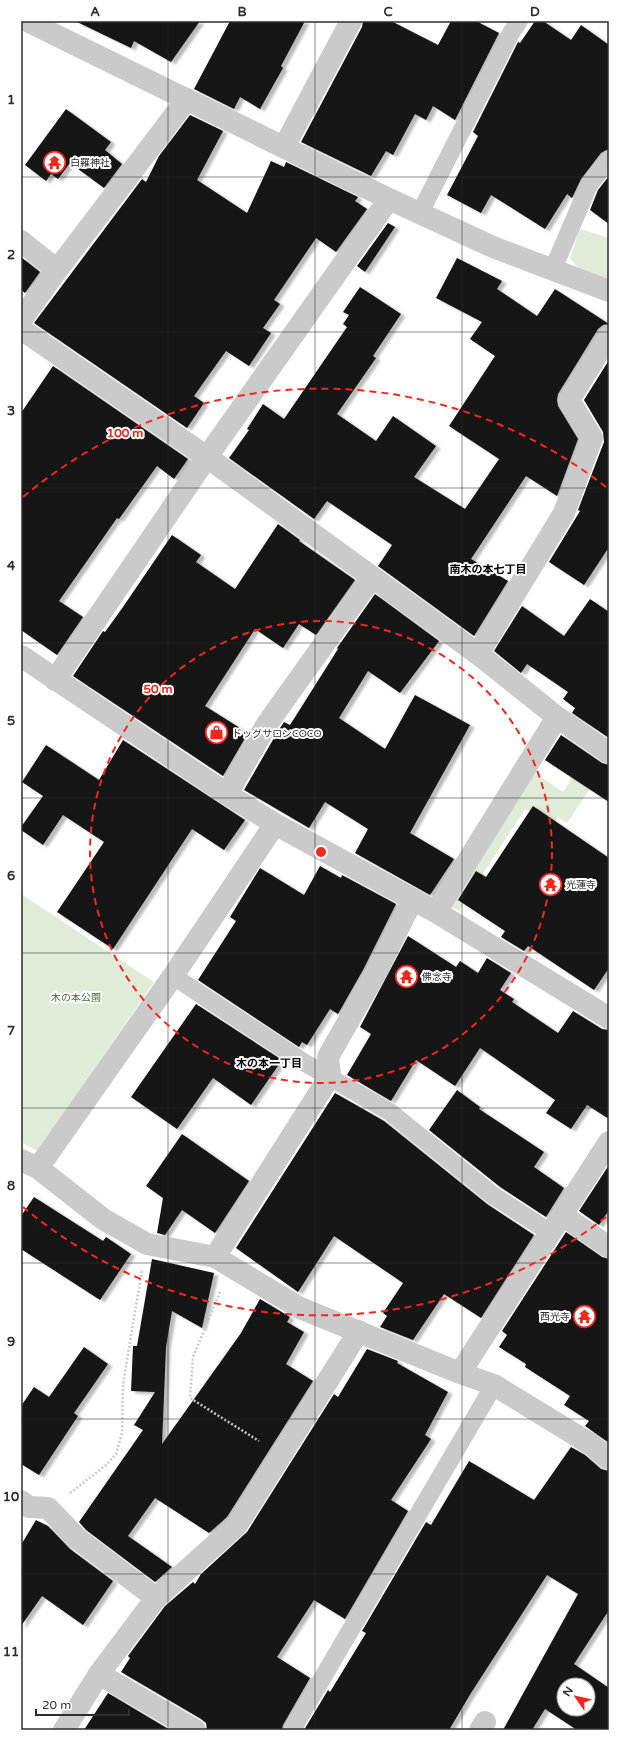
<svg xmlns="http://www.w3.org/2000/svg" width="630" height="1751" font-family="'Varela Round','Noto Sans JP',sans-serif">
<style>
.green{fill:#e1ecd8}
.building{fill:#141414;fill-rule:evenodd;filter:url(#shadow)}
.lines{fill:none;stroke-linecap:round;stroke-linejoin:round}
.path{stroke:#cacaca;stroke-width:2.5;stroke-dasharray:2 2;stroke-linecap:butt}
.service{stroke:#cacaca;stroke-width:18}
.minor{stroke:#cacaca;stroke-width:22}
.grid{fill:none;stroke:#2d2d2d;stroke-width:1;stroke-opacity:0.55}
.ring{fill:none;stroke:#f6261d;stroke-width:2;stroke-dasharray:7 5}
.labels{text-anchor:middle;stroke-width:4;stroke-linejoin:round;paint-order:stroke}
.poi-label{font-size:10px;fill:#2d2d2d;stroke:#fff;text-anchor:start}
.park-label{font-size:10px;fill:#496c36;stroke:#fff}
.neighbourhood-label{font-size:11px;font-weight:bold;fill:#000;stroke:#fff}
.centre{fill:#f6261d;stroke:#fff;stroke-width:2}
.ring-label{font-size:12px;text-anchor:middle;font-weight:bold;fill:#f6261d;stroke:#fff;stroke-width:4;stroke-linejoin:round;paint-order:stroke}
.neatline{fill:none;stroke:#2d2d2d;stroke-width:1.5}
.grid-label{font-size:13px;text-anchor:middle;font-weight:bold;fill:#2d2d2d}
</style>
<defs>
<filter id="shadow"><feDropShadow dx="4.5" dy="2.5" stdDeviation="1" flood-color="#0004"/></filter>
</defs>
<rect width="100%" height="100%" fill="#fff"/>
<!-- green -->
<path class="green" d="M580 229 609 238V280L582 273 570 258Z
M587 756 605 767 567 823 558 817 552 827 525 809 459 911 444 902 531 770 563 792Z
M21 894 154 982 37 1151 21 1142Z"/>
<!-- building -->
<path class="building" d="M75 21H200L171 62 134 41 131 48Z
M230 21H305L281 66 283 68 260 109 240 97 234 109 194 89Z
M363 21H391L438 45 451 21H476L499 33 455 120 433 106 426 120 415 114 393 155 386 151 371 176 301 142 362 27Z
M535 21H543L571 40 581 25 609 45V149L601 153 581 179 572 198 567 194 545 229 491 195 481 213 447 195 478 136 473 132 518 42 520 43Z
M66 109 111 142 105 150 122 164 104 188 70 163 58 179 51 174 46 181 25 165Z
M190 115 223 131 197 180 247 213 271 161 284 167 286 162 358 197 355 201 367 209 336 252 316 238 274 300 280 304 263 328 271 333 249 366 226 351 194 396 204 403 187 428 34 323 142 179 146 182 159 156Z
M609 176V224L590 210 598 190Z
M388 223 395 227 365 272 357 266Z
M21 257 40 272 25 293 21 290Z
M457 258 502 281 497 289 537 316 555 289 609 324 603 325 598 329 558 394 557 400 558 406 578 439 557 496 526 476 471 559 508 581 474 636 378 566 392 545 327 501 314 519 229 458 249 430 247 429 263 404 284 419 347 327 343 324 349 315 343 312 360 287 401 314 373 356 376 358 337 414 376 441 393 416 436 446 414 477 465 509 499 459 449 426 495 356 470 339 482 322 436 298Z
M609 360V547L584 585 549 562 580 511 578 510 604 442 603 432 584 400Z
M53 366 188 459 174 479 157 466 119 519 117 518 59 601 83 617 57 655 21 630V413Z
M278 524 300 540 299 541 355 580 316 635 299 624 283 648 255 629 205 706 248 733 223 776 73 676 103 631 105 632 123 607 172 535 201 555 196 562 235 589Z
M375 594 439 641 400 693 368 671 339 718 385 749 415 695 470 725 410 833 454 859 430 895 355 853 368 829 325 802 309 828 244 790 278 731 284 722 290 725 338 649 337 648Z
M590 599 609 612V738L572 713 575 708 563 699 568 692 527 664 521 673 494 651 522 606 564 636Z
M561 735 602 763 609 765V802L545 760Z
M123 740 245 820 224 850 192 829 113 949 57 912 104 842 63 815 43 845 21 830V827L43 796 22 782 46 745 99 780Z
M533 806 609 858V968L594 990 528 946 524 951 501 937 505 931 458 900 476 871 486 877Z
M320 866 341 878 342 875 396 904 363 970 338 1014 330 1009 307 1045 302 1042 299 1047 198 980 236 921 230 917 260 868 304 895Z
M408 936 456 967 460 961 478 973 487 958 511 973 500 990 514 999 512 1002 558 1033 573 1011 602 1029 609 1030V1119L587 1105 571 1129 546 1113 555 1100 480 1048 455 1086 416 1060 391 1101 347 1075 371 1034 360 1027Z
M196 1004 282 1060 251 1105 213 1078 177 1129 131 1097Z
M457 1090 480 1107 479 1109 544 1152 534 1167 564 1188 546 1217 500 1187 429 1130Z
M335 1093 384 1121 487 1204 534 1235 481 1318 444 1294 413 1340 380 1327 387 1316 383 1313 403 1283 334 1236 298 1292 236 1248Z
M182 1134 249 1181 215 1233 182 1210 165 1235 157 1233 163 1198 146 1186Z
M609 1165V1210L599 1225 579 1211Z
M34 1197 103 1241 106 1237 131 1254 100 1300 21 1249V1216Z
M566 1232 602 1257 609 1259V1443L585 1426 589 1421 564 1405 570 1396 525 1367 526 1364 499 1347 507 1335 502 1331Z
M152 1259 214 1273 202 1328 172 1311 166 1347 162 1444 241 1333 260 1299 290 1317 287 1322 304 1332 286 1364 313 1381 227 1517 209 1533 155 1498 128 1536 172 1567 155 1582 86 1530 79 1522 143 1430 134 1425 155 1392 131 1391 133 1346H137Z
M84 1347 108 1364 74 1413 78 1416 39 1475 21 1464V1406L34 1387 49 1397Z
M367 1349 398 1361 397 1363 448 1392 425 1435 431 1439 391 1500 408 1511 345 1619 314 1600 277 1657 310 1678 283 1725 282 1730H207L206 1723 201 1719 121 1672 130 1658 128 1656 165 1606 193 1582 195 1584 201 1574 247 1532 334 1394 338 1397Z
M571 1447 585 1455 601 1469 609 1471V1610L574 1664 609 1688V1730H577L545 1709 532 1730H503L578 1594 547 1575 471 1693 449 1730H304L328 1690 330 1692 366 1633 362 1631 426 1522 431 1525 469 1461 534 1500ZM564 1685H588V1709H564Z
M36 1520 48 1526 70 1549 113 1581 83 1625 42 1596 21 1626V1545Z
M108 1693 170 1730H84Z"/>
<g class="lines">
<!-- path -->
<path class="path" d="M220 1292 193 1357 190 1398 259 1441
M70 1493 105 1466 116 1454 122 1433 123 1384 142 1270"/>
<!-- service -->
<path class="service" d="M420 213 511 33 519 21
M553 269 589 185 609 159
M173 976 305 1063 390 1112 494 1196 551 1233
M292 1730 494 1385"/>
<!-- minor -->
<path class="minor" d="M27 21 389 199 493 247 609 291
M284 147 351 21
M21 241 57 270
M21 320 57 270 187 99
M21 329 207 457 478 654 557 717 609 753
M478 654 564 513 592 438 569 400 609 336
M21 656 227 794 275 824 436 912 609 1018
M55 680 207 457 389 199
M227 794 267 724 372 577
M436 912 557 717
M21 1160 38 1168 103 1219 147 1244 215 1257 300 1308 460 1373 494 1385 592 1445 609 1459
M38 1168 173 976 275 824
M562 1215 609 1247
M215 1257 330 1076 328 1057 374 976 413 899
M460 1373 609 1142
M21 1501 29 1507 48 1508 78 1539 156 1598
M99 1674 195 1730
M64 1730 99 1674 156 1598 237 1525 359 1331
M480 1730 485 1722"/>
</g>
<!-- grid -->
<path class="grid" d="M168 21V1730M315 21V1730M462 21V1730M21 177H609M21 332H609M21 488H609M21 643H609M21 798H609M21 953H609M21 1108H609M21 1263H609M21 1419H609M21 1574H609"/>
<!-- distance rings -->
<g class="ring">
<circle cx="321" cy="852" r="231"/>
<path d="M606 1217A463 463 0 0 1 23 1207M23 497A463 463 0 0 1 606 487"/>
</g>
<!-- icons -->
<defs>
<symbol id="temple-ring" viewBox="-11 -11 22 22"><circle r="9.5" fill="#fff" stroke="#f6261d" stroke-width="1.5"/><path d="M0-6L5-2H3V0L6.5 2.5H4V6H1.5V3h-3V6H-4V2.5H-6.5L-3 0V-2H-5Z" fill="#f6261d"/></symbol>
<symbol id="shop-ring" viewBox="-11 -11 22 22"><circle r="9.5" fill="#fff" stroke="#f6261d" stroke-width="1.5"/><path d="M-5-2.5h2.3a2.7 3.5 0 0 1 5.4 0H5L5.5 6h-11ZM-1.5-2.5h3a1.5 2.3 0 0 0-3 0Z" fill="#f6261d"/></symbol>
</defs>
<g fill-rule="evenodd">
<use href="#temple-ring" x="42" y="150" width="25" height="25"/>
<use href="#shop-ring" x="204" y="720" width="25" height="25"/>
<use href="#temple-ring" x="538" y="872" width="25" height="25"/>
<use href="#temple-ring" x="394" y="964" width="25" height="25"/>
<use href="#temple-ring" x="572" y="1304" width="25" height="25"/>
</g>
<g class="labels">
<!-- poi labels -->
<g class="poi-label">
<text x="70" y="166">白羅神社</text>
<text x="232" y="737">ドッグサロンCOCO</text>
<text x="566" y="888">光蓮寺</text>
<text x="422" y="980">佛念寺</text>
<text x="570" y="1320" text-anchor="end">西光寺</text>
</g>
<!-- park labels -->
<g class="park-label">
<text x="76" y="1001">木の本公園</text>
</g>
<!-- neighbourhood labels -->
<g class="neighbourhood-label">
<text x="488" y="573">南木の本七丁目</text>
<text x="269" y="1067">木の本一丁目</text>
</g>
</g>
<circle cx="321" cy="852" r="6" class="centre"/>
<g class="ring-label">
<text x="125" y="437">100 m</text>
<text x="158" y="693">50 m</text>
</g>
<!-- border -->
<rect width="630" height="1751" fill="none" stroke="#ffffff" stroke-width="44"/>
<!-- north arrow -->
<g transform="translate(576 1697) rotate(304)"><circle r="19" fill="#ffffff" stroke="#ababab"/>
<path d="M0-3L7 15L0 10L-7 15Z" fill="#f6261d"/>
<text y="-6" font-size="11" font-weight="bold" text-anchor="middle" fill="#2d2d2d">N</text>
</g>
<!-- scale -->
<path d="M36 1709v6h93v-6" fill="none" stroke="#2d2d2d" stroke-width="2"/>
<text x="42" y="1709" font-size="12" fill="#2d2d2d" stroke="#ffffff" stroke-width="3" paint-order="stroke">20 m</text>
<rect x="22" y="22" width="586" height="1707" class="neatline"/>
<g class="grid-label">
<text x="95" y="16">A</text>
<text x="242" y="16">B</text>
<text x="388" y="16">C</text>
<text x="535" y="16">D</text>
<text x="11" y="104">1</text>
<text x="11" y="259">2</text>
<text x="11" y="415">3</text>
<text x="11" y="570">4</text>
<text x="11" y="725">5</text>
<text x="11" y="880">6</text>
<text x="11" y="1035">7</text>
<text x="11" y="1190">8</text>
<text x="11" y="1346">9</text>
<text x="11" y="1501">10</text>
<text x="11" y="1656">11</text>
</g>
</svg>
